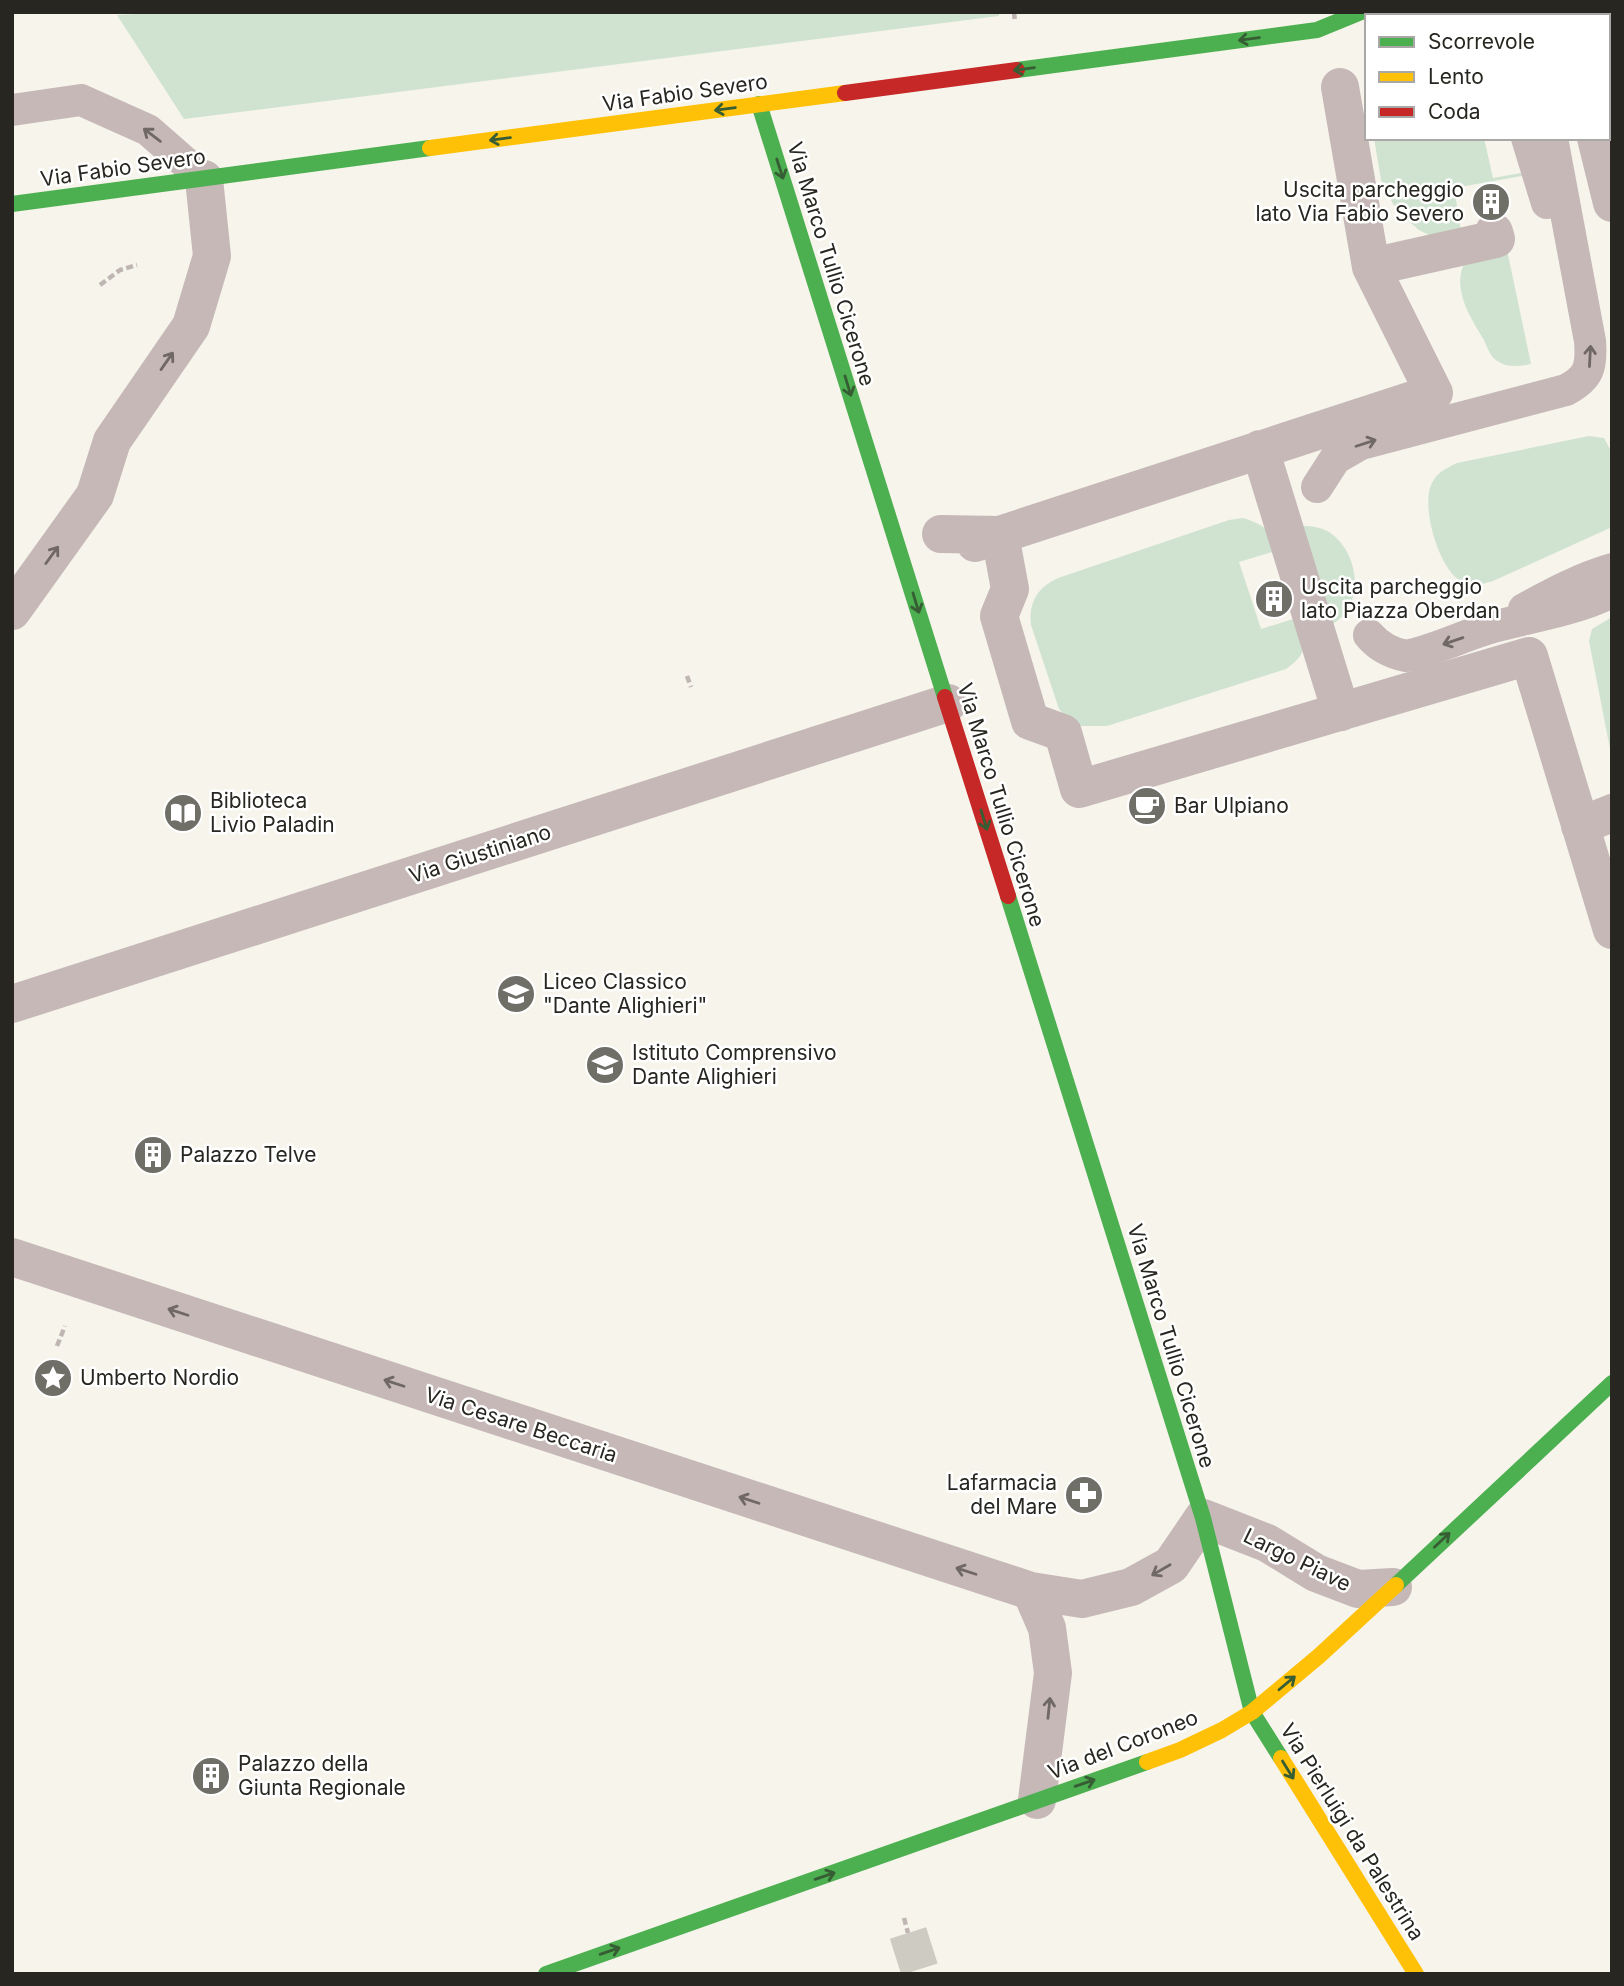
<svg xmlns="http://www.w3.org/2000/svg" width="1624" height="1986" font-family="Inter,sans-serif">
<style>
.green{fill:#d0e3d0}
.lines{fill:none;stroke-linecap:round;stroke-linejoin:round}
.street-tunnel{stroke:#cdcbc2;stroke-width:38;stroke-dasharray:38 19;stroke-linecap:butt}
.path{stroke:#bfb5b2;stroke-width:4.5;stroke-dasharray:7 3.5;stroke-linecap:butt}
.lane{stroke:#c6b8b7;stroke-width:32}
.street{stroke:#c6b8b7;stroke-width:38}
.fast{stroke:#4caf50;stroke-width:16}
.slow{stroke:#ffc107;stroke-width:16}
.jam{stroke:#c62828;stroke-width:16}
.oneway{stroke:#365d33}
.oneway2{stroke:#6f6864}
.labels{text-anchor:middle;stroke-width:5;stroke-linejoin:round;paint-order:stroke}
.street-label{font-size:21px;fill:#272620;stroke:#fff}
.poi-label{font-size:21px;fill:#272620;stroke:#fff;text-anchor:start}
</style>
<rect width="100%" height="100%" fill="#f6f4eb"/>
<!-- green -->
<path class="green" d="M173 12H999V16L184 119 117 15Z
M1374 138H1484L1493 178 1521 173 1522 176 1454 188 1461 231 1433 237 1419 230 1404 217 1393 204 1381 180Z
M1506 245 1531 364C1520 366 1509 368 1499 362 1490 357 1488 349 1484 340 1471 318 1452 290 1464 264Z
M1589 436 1604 438 1612 453V527L1493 581C1483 584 1471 587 1461 581 1439 570 1420 505 1432 483 1437 472 1447 468 1457 463Z
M1243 518C1263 524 1271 531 1282 549L1239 562 1261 629 1303 616C1305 642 1310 652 1286 669L1107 726H1081L1070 721 1059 709 1031 625C1028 602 1039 585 1061 577L1229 520Z
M1302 526C1312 526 1320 527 1329 532 1362 554 1366 612 1326 627Z
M1612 617V759L1589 641 1592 629Z"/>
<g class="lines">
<!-- street-tunnel -->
<path class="street-tunnel" d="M908 1933 921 1974"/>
<!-- path -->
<path class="path" d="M1014 12 1015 22
M100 285 120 270 137 265
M687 676 691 687
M57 1346 65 1326
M904 1918 908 1933"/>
<!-- lane -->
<path class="lane" d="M1516 12 1518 16
M12 110 81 100 148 130 204 179
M1527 138 1547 203
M1317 487 1335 459 1361 444 1566 390C1589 378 1592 367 1590 341L1552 138
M1524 609C1553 593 1581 578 1612 569
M1369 635C1379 647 1391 653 1406 656 1436 650 1464 635 1493 627 1534 616 1573 611 1612 592"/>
<!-- street -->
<path class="street" d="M1562 12 1563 16
M1596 138 1612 203
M1371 267 1496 239 1494 232
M1260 449 1341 712
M941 534 1000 535 1010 589 999 616 1030 721 1063 733 1079 789 1529 656 1612 930
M975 543 1434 393 1371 267 1340 87
M12 611 95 495 112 441 191 326 212 256 204 179
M1580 826 1612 813
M12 1004 948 703
M12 1257 1031 1591 1082 1599 1131 1587 1171 1565 1203 1518 1267 1543 1316 1573 1358 1589 1393 1587
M1031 1591 1047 1628 1053 1673 1037 1800"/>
<!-- fast -->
<path class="fast" d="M1017 70 1317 30 1361 12
M759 104 945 697
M12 204 430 148
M1008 896 1203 1518 1252 1712 1281 1758
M1396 1585 1612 1383
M546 1974 1147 1762"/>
<!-- slow -->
<path class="slow" d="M430 148 845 93
M1281 1758 1416 1974
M1147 1762 1180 1750 1222 1730 1252 1712 1319 1656 1396 1585"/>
<!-- jam -->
<path class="jam" d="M845 93 1017 70
M945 697 1008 896"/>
</g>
<!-- one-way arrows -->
<defs><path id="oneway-shaft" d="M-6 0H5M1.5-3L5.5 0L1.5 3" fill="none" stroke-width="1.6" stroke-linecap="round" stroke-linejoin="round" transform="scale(1.75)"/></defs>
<g class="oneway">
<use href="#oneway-shaft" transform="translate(1249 39) rotate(172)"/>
<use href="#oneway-shaft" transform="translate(1024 69) rotate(172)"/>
<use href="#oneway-shaft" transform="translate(725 109) rotate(172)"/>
<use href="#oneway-shaft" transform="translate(500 139) rotate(172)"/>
<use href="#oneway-shaft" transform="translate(780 169) rotate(72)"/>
<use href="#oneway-shaft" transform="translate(848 386) rotate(73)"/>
<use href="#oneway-shaft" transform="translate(916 603) rotate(73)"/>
<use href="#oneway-shaft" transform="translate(984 820) rotate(73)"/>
<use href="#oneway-shaft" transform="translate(1442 1540) rotate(-43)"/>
<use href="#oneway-shaft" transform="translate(1287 1683) rotate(-40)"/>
<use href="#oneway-shaft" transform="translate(1288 1770) rotate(58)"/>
<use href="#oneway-shaft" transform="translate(1085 1783) rotate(-19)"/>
<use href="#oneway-shaft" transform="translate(825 1876) rotate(-19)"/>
<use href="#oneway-shaft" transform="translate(610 1951) rotate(-19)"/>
</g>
<g class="oneway2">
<use href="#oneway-shaft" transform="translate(152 135) rotate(-143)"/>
<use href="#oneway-shaft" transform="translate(1590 356) rotate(-87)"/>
<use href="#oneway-shaft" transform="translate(167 361) rotate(-55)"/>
<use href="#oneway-shaft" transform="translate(1366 443) rotate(-18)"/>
<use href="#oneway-shaft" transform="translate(52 555) rotate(-54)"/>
<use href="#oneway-shaft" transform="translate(1453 641) rotate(161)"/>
<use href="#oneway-shaft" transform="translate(178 1312) rotate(-162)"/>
<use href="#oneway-shaft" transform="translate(394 1383) rotate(-162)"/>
<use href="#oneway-shaft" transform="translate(749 1500) rotate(-162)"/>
<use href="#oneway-shaft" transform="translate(1161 1570) rotate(150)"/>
<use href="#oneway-shaft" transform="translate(966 1571) rotate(-162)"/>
<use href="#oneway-shaft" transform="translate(1049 1708) rotate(-84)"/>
</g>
<!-- icons -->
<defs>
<symbol id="building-disc" viewBox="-11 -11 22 22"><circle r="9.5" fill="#6f6e67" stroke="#fff"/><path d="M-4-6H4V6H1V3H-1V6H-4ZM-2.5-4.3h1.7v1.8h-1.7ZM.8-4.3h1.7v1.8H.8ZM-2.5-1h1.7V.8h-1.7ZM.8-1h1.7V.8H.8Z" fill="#fff"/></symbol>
<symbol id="cafe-disc" viewBox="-11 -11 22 22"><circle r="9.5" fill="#6f6e67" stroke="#fff"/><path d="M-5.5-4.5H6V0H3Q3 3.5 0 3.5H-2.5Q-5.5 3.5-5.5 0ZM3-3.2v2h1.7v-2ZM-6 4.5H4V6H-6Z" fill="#fff"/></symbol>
<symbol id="library-disc" viewBox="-11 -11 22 22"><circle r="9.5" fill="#6f6e67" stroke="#fff"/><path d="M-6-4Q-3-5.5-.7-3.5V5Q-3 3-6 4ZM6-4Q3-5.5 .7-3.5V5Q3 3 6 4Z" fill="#fff"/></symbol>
<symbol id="school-disc" viewBox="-11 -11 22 22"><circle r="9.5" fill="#6f6e67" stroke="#fff"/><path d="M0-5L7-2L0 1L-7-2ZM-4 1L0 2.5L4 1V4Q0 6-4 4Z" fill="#fff"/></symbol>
<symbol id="sight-disc" viewBox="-11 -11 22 22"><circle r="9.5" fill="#6f6e67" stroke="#fff"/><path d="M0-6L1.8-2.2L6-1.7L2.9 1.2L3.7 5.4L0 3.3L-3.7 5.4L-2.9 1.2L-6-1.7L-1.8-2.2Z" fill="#fff"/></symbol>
<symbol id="pharmacy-disc" viewBox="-11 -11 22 22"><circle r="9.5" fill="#6f6e67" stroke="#fff"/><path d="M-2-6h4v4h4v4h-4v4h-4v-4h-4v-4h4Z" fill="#fff"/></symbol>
</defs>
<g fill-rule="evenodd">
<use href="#building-disc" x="1469" y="180" width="44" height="44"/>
<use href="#building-disc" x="1252" y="577" width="44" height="44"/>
<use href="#cafe-disc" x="1125" y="784" width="44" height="44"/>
<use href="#library-disc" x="161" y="791" width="44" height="44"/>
<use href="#school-disc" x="494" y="972" width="44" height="44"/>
<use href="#school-disc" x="583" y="1043" width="44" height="44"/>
<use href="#building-disc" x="131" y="1133" width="44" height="44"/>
<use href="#sight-disc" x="31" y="1356" width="44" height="44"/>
<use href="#pharmacy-disc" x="1062" y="1473" width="44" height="44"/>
<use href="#building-disc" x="189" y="1754" width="44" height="44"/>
</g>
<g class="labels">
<!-- street labels -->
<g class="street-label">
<text transform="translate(685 93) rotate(-8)" y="7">Via Fabio Severo</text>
<text transform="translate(123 168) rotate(-8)" y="7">Via Fabio Severo</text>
<text transform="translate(831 264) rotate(73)" y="7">Via Marco Tullio Cicerone</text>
<text transform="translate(1001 805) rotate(73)" y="7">Via Marco Tullio Cicerone</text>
<text transform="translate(480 854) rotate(-18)" y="7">Via Giustiniano</text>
<text transform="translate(1171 1346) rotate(73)" y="7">Via Marco Tullio Cicerone</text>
<text transform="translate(521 1425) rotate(18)" y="7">Via Cesare Beccaria</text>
<text transform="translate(1297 1560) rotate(26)" y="7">Largo Piave</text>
<text transform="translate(1123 1745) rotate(-21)" y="7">Via del Coroneo</text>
<text transform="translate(1352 1832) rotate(58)" y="7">Via Pierluigi da Palestrina</text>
</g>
<!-- poi labels -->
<g class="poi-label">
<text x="1464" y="197" text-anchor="end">Uscita parcheggio<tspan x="1464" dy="24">lato Via Fabio Severo</tspan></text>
<text x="1301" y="594">Uscita parcheggio<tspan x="1301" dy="24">lato Piazza Oberdan</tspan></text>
<text x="210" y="808">Biblioteca<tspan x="210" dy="24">Livio Paladin</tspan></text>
<text x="1174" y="813">Bar Ulpiano</text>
<text x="543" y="989">Liceo Classico<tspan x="543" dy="24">"Dante Alighieri"</tspan></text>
<text x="632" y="1060">Istituto Comprensivo<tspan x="632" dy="24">Dante Alighieri</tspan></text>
<text x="180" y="1162">Palazzo Telve</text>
<text x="80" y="1385">Umberto Nordio</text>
<text x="1057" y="1490" text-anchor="end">Lafarmacia<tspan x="1057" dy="24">del Mare</tspan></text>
<text x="238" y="1771">Palazzo della<tspan x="238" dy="24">Giunta Regionale</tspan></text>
</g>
</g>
<!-- border -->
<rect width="1624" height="1986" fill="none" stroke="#272620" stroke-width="28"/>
<!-- legend -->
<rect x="1365" y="14" width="245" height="126" fill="#ffffff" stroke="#a9a8a6" stroke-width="2"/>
<rect x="1379" y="37" width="35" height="10" fill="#4caf50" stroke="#a9a8a6" stroke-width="2"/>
<text x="1428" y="49" font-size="21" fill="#272620">Scorrevole</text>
<rect x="1379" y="72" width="35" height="10" fill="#ffc107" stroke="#a9a8a6" stroke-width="2"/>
<text x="1428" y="84" font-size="21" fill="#272620">Lento</text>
<rect x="1379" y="107" width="35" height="10" fill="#c62828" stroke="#a9a8a6" stroke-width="2"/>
<text x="1428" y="119" font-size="21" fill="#272620">Coda</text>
</svg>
